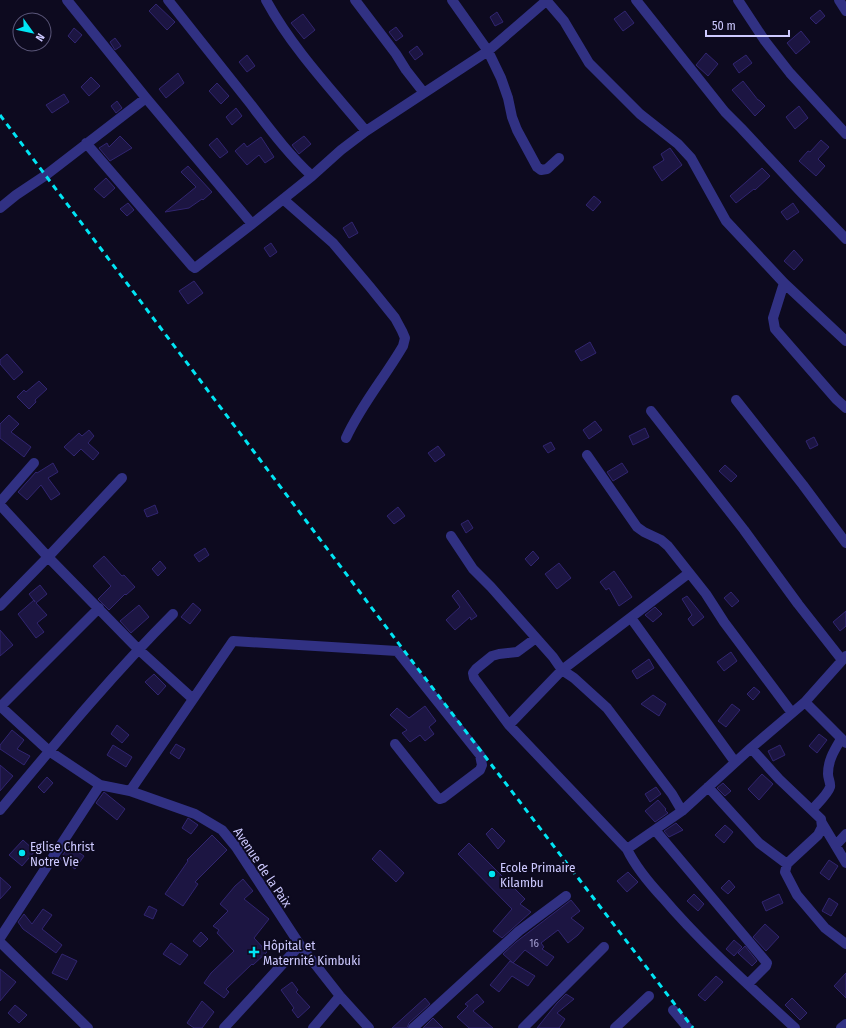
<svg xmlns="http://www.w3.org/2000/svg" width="846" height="1028" font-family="'Fira Sans Condensed',sans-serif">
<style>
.building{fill:#1c1542;stroke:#312570}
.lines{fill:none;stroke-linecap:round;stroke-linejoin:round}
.minor{stroke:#313183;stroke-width:10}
.rail{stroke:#00e5f4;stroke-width:3;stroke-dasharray:6 5;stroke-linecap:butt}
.poi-dot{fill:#00e5f4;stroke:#0d0a1f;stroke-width:1.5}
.labels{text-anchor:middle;stroke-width:4;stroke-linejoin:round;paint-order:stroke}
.number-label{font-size:11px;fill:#a19cd0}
.poi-label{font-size:13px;fill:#cdc9ff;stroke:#0d0a1f;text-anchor:start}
.street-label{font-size:13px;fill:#cdc9ff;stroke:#0d0a1f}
</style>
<rect width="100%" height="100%" fill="#0d0a1f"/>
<!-- building -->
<path class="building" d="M156 4 175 22 167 30 149 11Z
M820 10 825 16 816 24 810 18Z
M625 11 634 23 623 31 614 19Z
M497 12 503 22 495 26 490 17Z
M303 14 315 30 304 39 291 23Z
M396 27 403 36 396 41 389 32Z
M74 28 82 35 75 43 68 36Z
M801 31 810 42 796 54 787 43Z
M115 38 121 46 115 50 110 42Z
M417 46 423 54 415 60 409 52Z
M706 53 718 64 708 76 696 65Z
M247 55 255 66 247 72 239 62Z
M746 55 752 63 739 73 733 64Z
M178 73 184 83 166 98 159 89Z
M91 77 100 86 89 96 81 87Z
M743 81 758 100H759L765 106 755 116 732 90Z
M217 83 229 96 221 104 209 91Z
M64 94 69 102 52 113 46 105Z
M117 101 122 108 116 113 111 106Z
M799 106 808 118 795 129 786 117Z
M236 108 242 116 232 125 226 117Z
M120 136 132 148 110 161 99 148 107 143 109 147Z
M304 136 311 144 299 154 292 145Z
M261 137 274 157 265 163 259 155 247 165 235 151 244 143 247 147Z
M217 138 228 152 220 158 209 145Z
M821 140 829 147 818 159 825 166 816 176 799 161 808 151 810 152Z
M670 148 682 165 662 181 653 167 664 160 661 154Z
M188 166 212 192 203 200 202 199 189 208 165 212 196 187 181 172Z
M762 168 770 176 755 190 754 189 736 203 730 196Z
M106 178 115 188 104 198 94 189Z
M594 196 601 202 593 211 586 205Z
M128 203 134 210 127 216 120 209Z
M793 203 799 212 787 220 781 212Z
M352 222 358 233 349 238 343 228Z
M271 243 277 252 270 257 264 248Z
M794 250 803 260 794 270 784 261Z
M194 281 203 293 188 304 179 291Z
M590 342 596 353 581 361 575 351Z
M7 354 23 372 14 380 0 364V360Z
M39 381 47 389 35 400 36 402 29 409 17 397 24 390 26 392Z
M9 415 19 424 11 432 31 447 24 457 0 438V424Z
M595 421 602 430 589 439 583 430Z
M645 428 649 437 633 445 629 436Z
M89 430 94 436 88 443 99 453 93 460 81 449 74 456 64 447 79 433 82 436Z
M814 437 818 445 810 449 806 441Z
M551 442 555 449 548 453 543 446Z
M438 446 445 455 435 462 428 453Z
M53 463 58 472 48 478 60 494 51 500 41 485 27 500 18 492 36 472 37 473Z
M622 463 628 472 613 481 607 472Z
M725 465 737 476 731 482 719 471Z
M155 505 158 513 147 517 144 510Z
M398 507 405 516 394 524 387 516Z
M468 520 473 528 466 533 461 524Z
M205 548 209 555 199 562 194 555Z
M533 551 539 558 531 566 525 559Z
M104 556 122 576 124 575 135 587 126 595 125 594 109 610 98 599 111 586 93 566Z
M160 561 166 568 158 576 152 569Z
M559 563 571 578 557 589 545 574Z
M614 571 632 597 619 606 609 588 606 590 600 582Z
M40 585 47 594 36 603 47 615 37 623 44 632 36 638 18 614 34 600 35 602 29 594Z
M458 590 477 616 471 620 470 617 455 630 446 620 460 607 452 596Z
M731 592 739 601 732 607 724 598Z
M687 596 704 617 693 626 688 619 692 615 682 599Z
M193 603 201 610 190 624 181 617Z
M139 605 149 617 131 633 120 621Z
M655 607 662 614 653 622 645 615Z
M846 611V626L840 631 833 622Z
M0 630 13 645 0 656Z
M731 652 737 661 724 671 717 662Z
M649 659 654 668 637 679 632 671Z
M154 674 166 686 158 695 145 682Z
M754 687 760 692 753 700 747 694Z
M653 695 666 704 659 716 641 704Z
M732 704 740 710 726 727 718 721Z
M425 706 436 721 429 727 434 734 425 741 420 735 410 742 402 733 407 730 390 715 397 708 409 718Z
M117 725 129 735 122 743 111 734Z
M12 730 24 740 17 749 30 756 24 765 0 749V745Z
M819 734 827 740 817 753 809 746Z
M176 744 185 749 179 759 170 753Z
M113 745 132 757 126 767 107 755Z
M780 745 785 755 773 761 768 751Z
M0 765 13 776 0 791Z
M762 774 773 784 759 800 748 789Z
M47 777 53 783 44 793 38 787Z
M723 783 731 791 725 796 717 788Z
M656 787 661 794 650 802 645 794Z
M104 792 125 809 117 820 96 803Z
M658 800 666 809 665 810 668 813 655 822 645 811Z
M188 818 198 825 191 834 182 828Z
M676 823 683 830 669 837 664 831Z
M725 825 733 832 724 843 715 835Z
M492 828 505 841 498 849 486 834Z
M212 835 227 850 195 882 198 884 183 906 165 894 188 861 187 860Z
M23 840 35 851 22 866 9 855Z
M469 843 525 899 520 904 531 912 502 938 493 931 512 909 458 854Z
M69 846 84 856 75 869 60 859Z
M380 850 404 873 396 882 372 859Z
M829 860 838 866 829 880 820 873Z
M628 872 638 882 627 892 617 881Z
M0 877 11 887 0 899Z
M243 879 253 891 244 899 269 919 254 938 267 952 253 965 252 964 226 989 229 992 224 998 204 983 211 973 234 951 217 933 219 930 213 926 228 911 220 904 235 886Z
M729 880 735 887 728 894 721 888Z
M694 894 704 904 698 911 687 901Z
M779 894 783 903 766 911 762 902Z
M829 898 838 904 831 916 822 911Z
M571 900 580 911 571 918 584 928 578 935 568 943 558 930 541 943 544 947 542 949 554 957 547 966 525 950 513 963 503 954 516 942Z
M149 906 157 910 153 919 144 915Z
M43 909 52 915 42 929 62 945 56 953 23 929 18 922 24 914 32 924Z
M765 924 779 937 766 951 753 937Z
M201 932 208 939 200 947 193 941Z
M734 940 742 947 734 956 726 949Z
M171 943 188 955 180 965 163 954Z
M745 946 757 961 752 966 738 953Z
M62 954 77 961 67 980 52 973Z
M510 961 535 976 528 986 512 976 499 992 490 985Z
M0 969 16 982 0 1001Z
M846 973V998L834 986Z
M716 976 723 982 705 1001 698 995Z
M292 982 298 990 296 992 310 1007 298 1018 292 1010 294 1008 281 990Z
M477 994 484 1002 473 1011 493 1028H469L457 1017 468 1006 465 1004Z
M566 994 574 999 557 1013 565 1019 559 1028H537L557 1003Z
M425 998 430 1004 409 1023 407 1028H392Z
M792 998 807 1013 800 1020 785 1005Z
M202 1001 214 1012 202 1028H194L187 1023Z
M15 1005 27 1015 19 1023 8 1013Z
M433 1018 443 1028H423Z"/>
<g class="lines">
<!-- minor -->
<path class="minor" d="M67 0 146 98 252 224
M168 0C195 34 222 68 249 102 269 128 288 154 312 176
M266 0C292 48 331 89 366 131
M355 0 396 54 406 70 424 93
M452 0 488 51 501 78 508 98 512 117 517 130 537 167 541 170 547 169 559 158
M546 0 564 21 589 63 640 114 678 144 691 158 726 221 784 283 846 341
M636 0 725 112 741 128 799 190 846 239
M738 0 765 41 790 73 846 134
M839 0 846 11
M86 143 192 266 195 268 252 224 312 176 341 150 366 131 488 51 546 1
M283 199 333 243 370 287 395 318 402 331 405 338 403 346C385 377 361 405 346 438
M0 208 16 195 46 175 146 98
M784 283 773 318 775 329 836 399 846 408
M736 400 803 485 846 543
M651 411 744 530 798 604 842 660
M587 455 637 527 644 532 661 540 668 546 706 594 724 622 792 713
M0 502 34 463
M0 505 48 557 138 649 193 699
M451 536 473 569 491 587 553 657 562 670 574 678 607 708 672 794 682 811
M0 606 48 557 122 478
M631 618 735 762
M536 638 517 652 499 654 492 656 476 669 473 673 474 678 509 725 627 849C636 868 649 883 663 898 703 945 750 986 795 1028
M805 702 846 743
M0 706 49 751 100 785 130 791 195 814 222 830 236 847 300 945 340 996 369 1028
M0 707 99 608
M509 725 562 670 689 573
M751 748 779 779 821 819 822 827 818 835 791 860 787 864 785 872 797 895 825 928 846 944
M708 787 759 843 787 864
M130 791 233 641 397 651 480 755 482 765 480 770 443 798 440 799 437 797 395 744
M0 810C56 743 111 676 173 614
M812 810C817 804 828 794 830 787 831 783 828 779 828 774 828 760 834 751 841 739
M822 823 846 863
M655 830 767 963 766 966 748 984
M836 845 846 834
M627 849 682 811 751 748 805 702 846 656
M0 938 100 785
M0 942 88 1028
M673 1010 688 1028
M224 1028 300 945
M313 1028 340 996
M413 1028 519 931 566 896
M523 1028 604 947
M615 1028 649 996
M841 1028 846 1024"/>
<!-- rail -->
<path class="rail" d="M0 115 402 648 693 1028"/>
</g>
<!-- markers -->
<g class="poi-dot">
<circle cx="22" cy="853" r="4"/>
<circle cx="492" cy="874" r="4"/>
<path d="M252 946h4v4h4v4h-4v4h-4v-4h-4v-4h4z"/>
</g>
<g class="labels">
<!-- number labels -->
<g class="number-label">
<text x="534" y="947">16</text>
</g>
<!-- poi labels -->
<g class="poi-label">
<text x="30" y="851">Eglise Christ<tspan x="30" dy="15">Notre Vie</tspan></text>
<text x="500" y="872">Ecole Primaire<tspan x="500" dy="15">Kilambu</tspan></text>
<text x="263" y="950">Hôpital et<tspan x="263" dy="15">Maternité Kimbuki</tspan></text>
</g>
<!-- street labels -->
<g class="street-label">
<text transform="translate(263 867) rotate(56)" y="5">Avenue de la Paix</text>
</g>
</g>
<!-- north arrow -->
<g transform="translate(32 32) rotate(123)"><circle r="19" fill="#0d0a1f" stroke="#5a5679"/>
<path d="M0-3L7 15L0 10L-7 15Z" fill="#00e5f4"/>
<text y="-6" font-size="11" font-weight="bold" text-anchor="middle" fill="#cdc9ff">N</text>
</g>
<!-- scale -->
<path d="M706 30v6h83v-6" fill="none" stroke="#cdc9ff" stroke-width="2"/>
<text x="712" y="30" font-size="12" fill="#cdc9ff" stroke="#0d0a1f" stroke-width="3" paint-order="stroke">50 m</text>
</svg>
